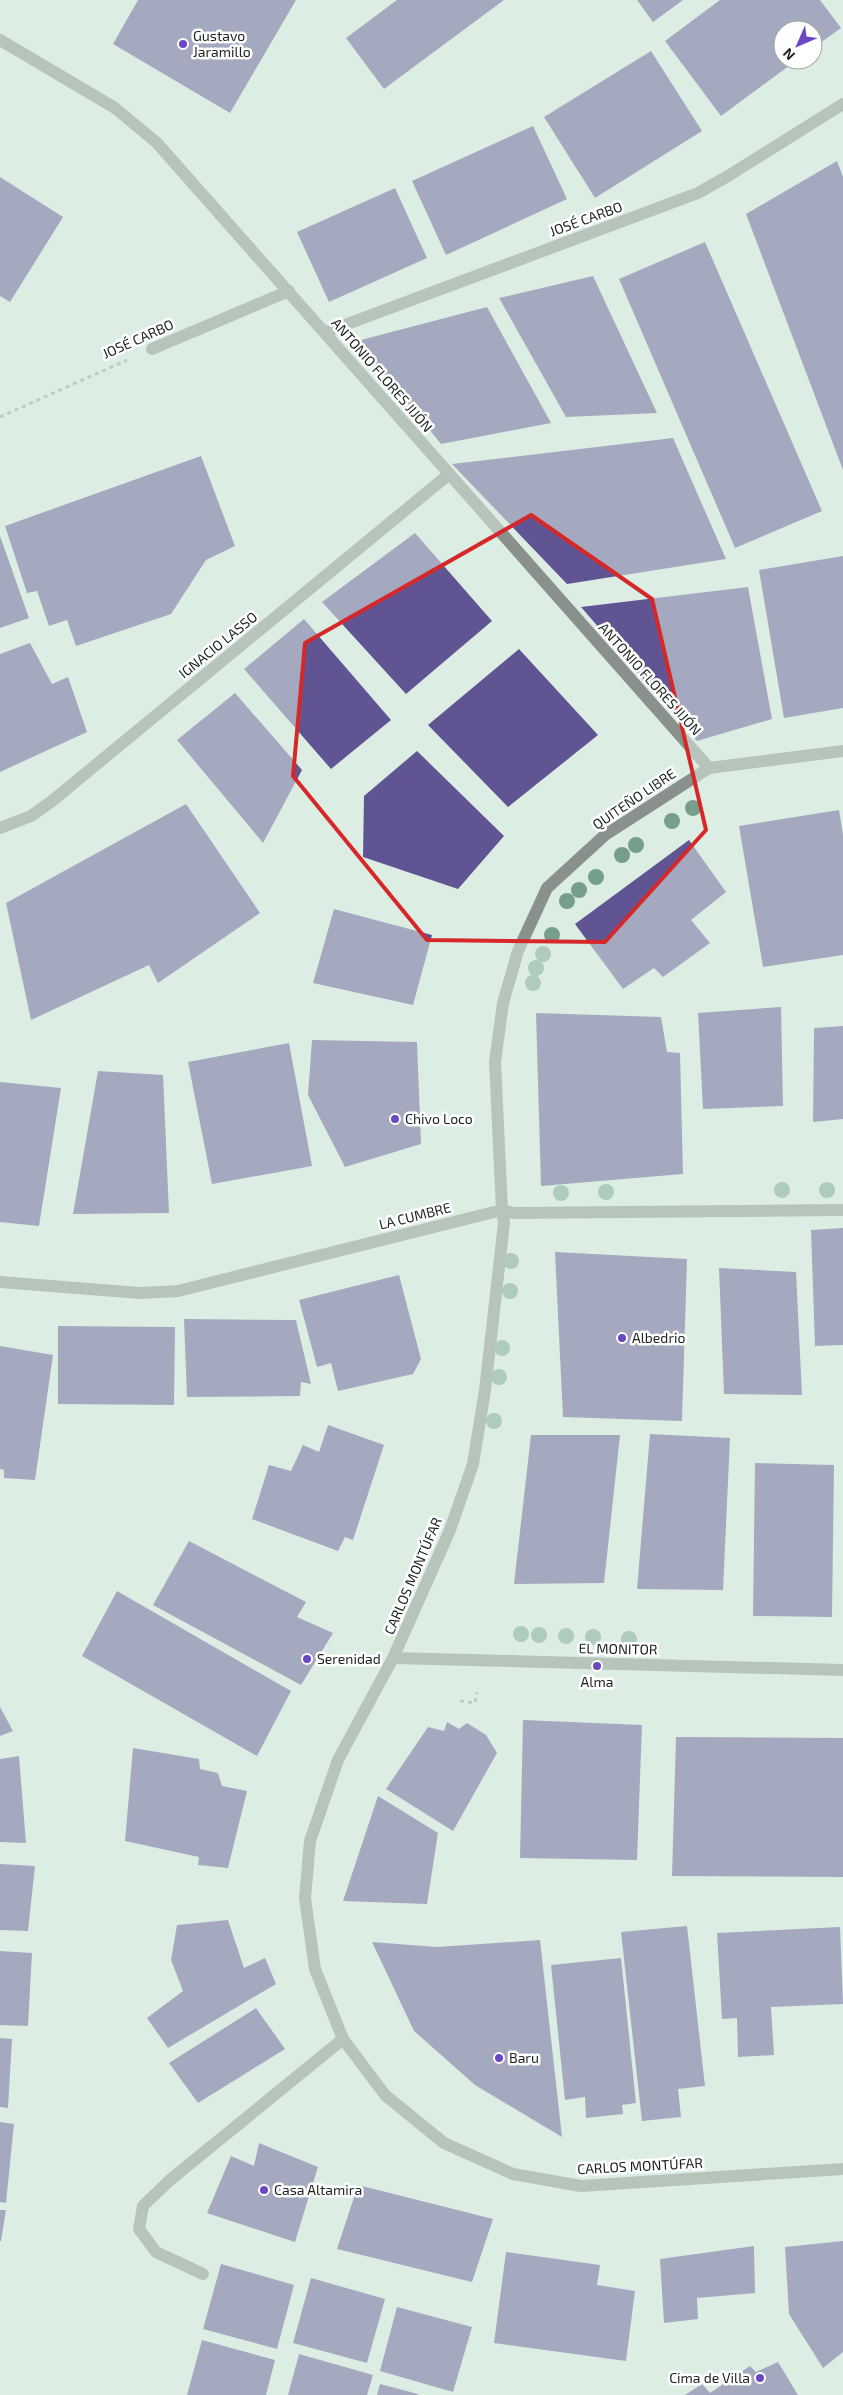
<svg xmlns="http://www.w3.org/2000/svg" width="843" height="2395" font-family="'Exo 2',sans-serif">
<style>
.building{fill:#615493}
.lines{fill:none;stroke-linecap:round;stroke-linejoin:round}
.path{stroke:#96a49c;stroke-width:3;stroke-dasharray:4 4;stroke-linecap:butt}
.lane{stroke:#8a918d;stroke-width:12}
.street{stroke:#8a918d;stroke-width:12}
.tree{fill:#769f8b}
.marked{fill:none;stroke:#d62828;stroke-width:4;stroke-linejoin:round}
.poi-dot{fill:#6a48c1;stroke:#fff;stroke-width:2}
.labels{text-anchor:middle;stroke-width:5;stroke-linejoin:round;paint-order:stroke}
.poi-label{font-size:14px;fill:#1b221e;stroke:#fff;text-anchor:start}
.street-label{font-size:14px;fill:#1b221e;stroke:#fff}
</style>
<rect width="100%" height="100%" fill="#dceee4"/>
<!-- building -->
<path class="building" d="M138 0H296L230 113 113 44Z
M397 0H504L384 89 346 38Z
M637 0H683L653 22Z
M720 0H820L841 28 813 48V30H783V60H797L721 116 665 41Z
M651 51 702 131 595 198 544 117Z
M533 126 567 199 446 255 412 181Z
M837 161 843 177V470L746 214Z
M0 177 63 217 10 302 0 296Z
M395 188 427 258 329 302 297 232Z
M705 242 822 511 735 548 619 279Z
M593 276 657 413 566 417 499 298Z
M487 307 551 423 441 444 357 341Z
M673 438 726 559 567 584 452 464Z
M201 456 235 546 206 560 171 614 76 646 67 620 49 626 37 591 27 593 5 526Z
M415 533 492 621 406 694 322 602Z
M0 536 29 618 0 628Z
M843 556V708L784 718 759 570Z
M748 587 772 719 697 741 581 607Z
M304 619 391 720 331 769 244 669Z
M30 643 52 684 68 677 87 732 0 772V654Z
M519 649 598 735 508 807 428 725Z
M235 693 302 770 263 843 177 740Z
M417 751 504 836 458 889 363 857 364 796Z
M186 804 260 913 158 983 149 965 31 1020 6 903Z
M839 810 843 835V955L763 967 739 826Z
M689 840 726 892 691 920 710 943 663 977 654 968 623 989 575 924Z
M334 909 432 935 413 1005 313 983Z
M781 1007 783 1106 703 1109 698 1013Z
M536 1013 661 1017 667 1052 680 1053 683 1174 541 1186Z
M843 1026V1119L813 1122 814 1028Z
M312 1040 417 1042 421 1144 345 1167 308 1095Z
M289 1043 312 1166 212 1184 188 1062Z
M98 1071 163 1075 169 1213 73 1214Z
M0 1082 61 1088 39 1226 0 1222Z
M843 1228V1345L815 1346 811 1230Z
M555 1252 687 1259 682 1421 563 1417Z
M719 1268 796 1272 802 1395 724 1394Z
M399 1275 421 1359 413 1374 338 1391 331 1363 317 1367 299 1300Z
M184 1319 296 1320 311 1384 301 1382 300 1396 187 1397Z
M58 1326 175 1327 174 1405 58 1404Z
M0 1346 53 1355 35 1480 4 1478V1470L0 1469Z
M328 1425 384 1445 353 1540 345 1537 338 1551 252 1519 269 1465 291 1471 303 1445 319 1452Z
M650 1434 730 1438 723 1590 637 1589Z
M531 1435H620L604 1583 514 1584Z
M755 1463 834 1465 832 1617 753 1616Z
M189 1541 306 1602 297 1617 333 1633 301 1685 153 1605Z
M117 1591 291 1691 257 1756 82 1656Z
M0 1707 13 1731 0 1736Z
M523 1720 642 1725 637 1860 520 1858Z
M447 1722 459 1729 467 1723 486 1735 497 1753 453 1831 386 1789 428 1727 444 1731Z
M676 1737 843 1738V1877L672 1876Z
M133 1748 199 1759 200 1769 218 1773 222 1786 247 1791 228 1868 198 1865 199 1857 125 1841Z
M19 1756 26 1843 0 1842V1759Z
M378 1796 438 1833 427 1904 343 1901Z
M0 1864 35 1866 28 1931 0 1930Z
M228 1920 244 1968 265 1958 276 1984 168 2048 147 2018 183 1991 171 1960 177 1925Z
M687 1926 705 2086 678 2089 681 2117 642 2121 621 1932Z
M840 1927 843 2004 771 2007 774 2055 738 2057 737 2018 722 2019 717 1933Z
M540 1940 562 2137 475 2085 414 2031 372 1942 437 1947Z
M0 1951 32 1953 28 2026 0 2025Z
M621 1958 636 2103 622 2105 623 2114 586 2118 585 2097 565 2100 551 1965Z
M256 2008 285 2049 198 2103 169 2063Z
M0 2038 12 2039 8 2108 0 2107Z
M0 2122 14 2124 6 2203 0 2202Z
M259 2143 318 2167 295 2242 207 2213 231 2156 254 2166Z
M358 2185 493 2219 472 2282 337 2249Z
M0 2210H6L1 2241H0Z
M843 2241V2352L823 2368 789 2314 785 2247Z
M754 2246 755 2293 697 2298 698 2319 664 2323 660 2259Z
M506 2252 600 2265 597 2285 635 2291 626 2361 494 2343Z
M221 2264 294 2285 277 2349 203 2329Z
M311 2278 385 2299 367 2363 293 2343Z
M397 2307 472 2327 453 2392 380 2371Z
M202 2340 275 2360 266 2395H187Z
M299 2354 373 2375 367 2395H288Z
M778 2362 798 2395H685L702 2384 710 2393 750 2366 756 2372Z
M380 2384 418 2394V2395H377Z"/>
<g class="lines">
<!-- path -->
<path class="path" d="M0 417 127 360
M460 1701 475 1703 477 1692"/>
<!-- lane -->
<path class="lane" d="M152 349 289 291
M203 2274 156 2252 139 2229 143 2206 170 2180 343 2039"/>
<!-- street -->
<path class="street" d="M0 40 115 108 157 143 709 768
M326 332 698 193 728 176 843 104
M843 751 709 768 605 835 547 888 518 951 503 1003 495 1062 502 1210 504 1223 485 1390 473 1464 450 1530 393 1658 338 1760 310 1841 305 1898 315 1969 343 2039 385 2095 444 2143 513 2174 581 2186 843 2169
M0 828 31 816 52 801 448 475
M0 1282 140 1293 178 1291 502 1210 514 1213 843 1210
M393 1658 843 1670"/>
</g>
<!-- trees -->
<g class="tree">
<circle cx="693" cy="808" r="8"/>
<circle cx="672" cy="821" r="8"/>
<circle cx="636" cy="845" r="8"/>
<circle cx="622" cy="855" r="8"/>
<circle cx="596" cy="877" r="8"/>
<circle cx="579" cy="890" r="8"/>
<circle cx="567" cy="901" r="8"/>
<circle cx="552" cy="935" r="8"/>
<circle cx="543" cy="954" r="8"/>
<circle cx="536" cy="968" r="8"/>
<circle cx="533" cy="983" r="8"/>
<circle cx="782" cy="1190" r="8"/>
<circle cx="827" cy="1190" r="8"/>
<circle cx="606" cy="1192" r="8"/>
<circle cx="561" cy="1193" r="8"/>
<circle cx="511" cy="1261" r="8"/>
<circle cx="510" cy="1291" r="8"/>
<circle cx="502" cy="1348" r="8"/>
<circle cx="499" cy="1377" r="8"/>
<circle cx="494" cy="1421" r="8"/>
<circle cx="521" cy="1634" r="8"/>
<circle cx="539" cy="1635" r="8"/>
<circle cx="566" cy="1636" r="8"/>
<circle cx="593" cy="1637" r="8"/>
<circle cx="629" cy="1639" r="8"/>
</g>
<!-- marked area -->
<path d="M0 0H843V2395H0ZM531 515 652 599 706 830 605 942 427 940 293 776 305 643Z" fill="#dceee4" fill-opacity=".55" fill-rule="evenodd"/>
<path class="marked" d="M531 515 652 599 706 830 605 942 427 940 293 776 305 643Z"/>
<!-- markers -->
<g class="poi-dot">
<circle cx="183" cy="44" r="5"/>
<circle cx="395" cy="1119" r="5"/>
<circle cx="622" cy="1338" r="5"/>
<circle cx="307" cy="1659" r="5"/>
<circle cx="597" cy="1666" r="5"/>
<circle cx="499" cy="2058" r="5"/>
<circle cx="264" cy="2190" r="5"/>
<circle cx="760" cy="2378" r="5"/>
</g>
<g class="labels">
<!-- poi labels -->
<g class="poi-label">
<text x="193" y="41">Gustavo<tspan x="193" dy="16">Jaramillo</tspan></text>
<text x="405" y="1124">Chivo Loco</text>
<text x="632" y="1343">Albedrio</text>
<text x="317" y="1664">Serenidad</text>
<text x="597" y="1687" text-anchor="middle">Alma</text>
<text x="509" y="2063">Baru</text>
<text x="274" y="2195">Casa Altamira</text>
<text x="750" y="2383" text-anchor="end">Cima de Villa</text>
</g>
<!-- street labels -->
<g class="street-label">
<text transform="translate(586 219) rotate(-20)" y="5">JOSÉ CARBO</text>
<text transform="translate(138 339) rotate(-24)" y="5">JOSÉ CARBO</text>
<text transform="translate(382 375) rotate(49)" y="5">ANTONIO FLORES JIJÓN</text>
<text transform="translate(218 645) rotate(-39)" y="5">IGNACIO LASSO</text>
<text transform="translate(650 679) rotate(48)" y="5">ANTONIO FLORES JIJÓN</text>
<text transform="translate(634 799) rotate(-34)" y="5">QUITEÑO LIBRE</text>
<text transform="translate(415 1216) rotate(-14)" y="5">LA CUMBRE</text>
<text transform="translate(413 1576) rotate(-67)" y="5">CARLOS MONTÚFAR</text>
<text transform="translate(618 1649) rotate(1)" y="5">EL MONITOR</text>
<text transform="translate(640 2166) rotate(-3)" y="5">CARLOS MONTÚFAR</text>
</g>
</g>
<!-- north arrow -->
<g transform="translate(798 45) rotate(225)"><circle r="24" fill="#ffffff" stroke="#a4a7a5"/>
<path d="M0-4L9 19L0 12L-9 19Z" fill="#6a48c1"/>
<text y="-8" font-size="14" font-weight="bold" text-anchor="middle" fill="#1b221e">N</text>
</g>
</svg>
